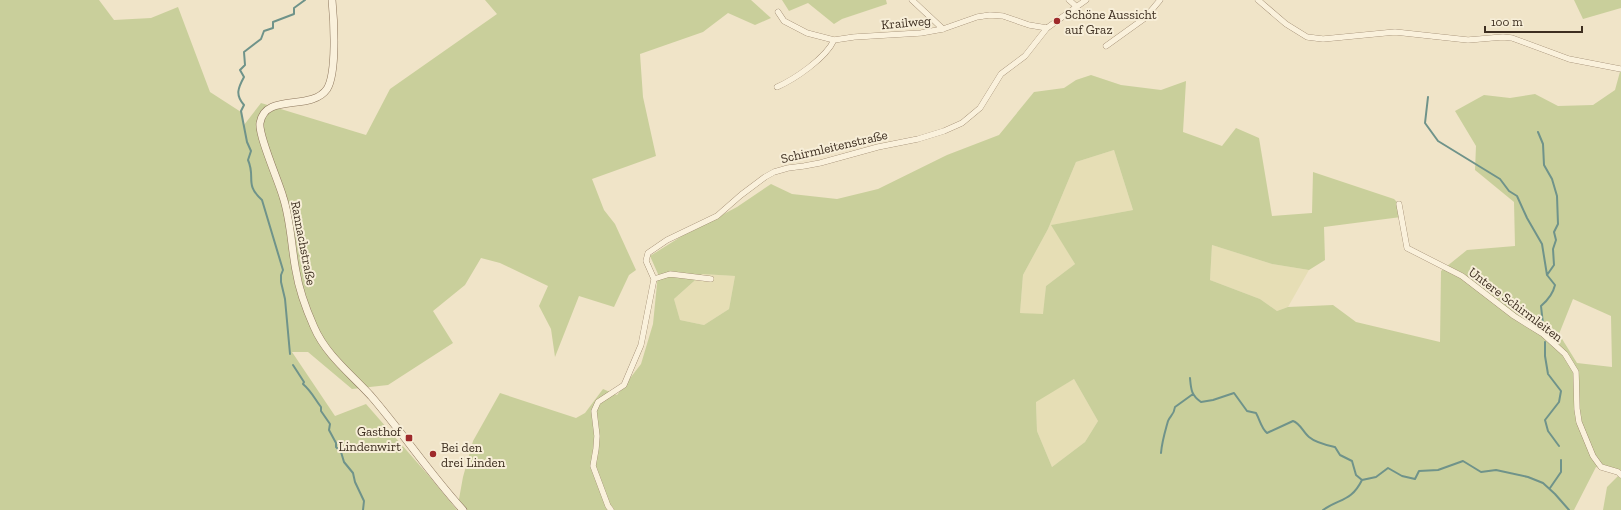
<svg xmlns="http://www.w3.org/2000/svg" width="1621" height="510" font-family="'Zilla Slab',serif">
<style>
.farmland{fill:#e6deb5}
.green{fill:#c9cf9b;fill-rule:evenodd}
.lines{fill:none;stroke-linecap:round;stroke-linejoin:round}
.stream{stroke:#6f938a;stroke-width:2}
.minor-casing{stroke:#8d765c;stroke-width:6}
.tertiary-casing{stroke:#8d765c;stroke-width:8}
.minor{stroke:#faf1dc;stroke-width:5.5}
.tertiary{stroke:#faf1dc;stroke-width:7}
.poi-dot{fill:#9e2a2b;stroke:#f7eed8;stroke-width:1.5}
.labels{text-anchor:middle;stroke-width:4;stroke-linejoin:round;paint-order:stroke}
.poi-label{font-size:13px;fill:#3d2e20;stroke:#f7eed8;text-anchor:start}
.street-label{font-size:13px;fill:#3d2e20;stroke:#f7eed8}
</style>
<rect width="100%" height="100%" fill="#f0e4c8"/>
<!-- farmland -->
<path class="farmland" d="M1114 150 1133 210 1052 225 1075 264 1046 286 1044 315 1020 313 1023 275 1048 229 1076 162Z
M1212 245 1272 264 1309 270 1288 307 1277 311 1260 299 1210 280Z
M702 274 735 276 729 309 704 325 680 320 674 299Z
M1074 379 1098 421 1085 442 1052 467 1037 431 1036 401Z"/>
<!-- green -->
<path class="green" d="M0 0H99L114 20 151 18 178 7 210 92 241 112 244 125 261 103 366 135 390 89 497 14 485 0H751L771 18 755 25 728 13 703 32 640 54 643 97 656 156 592 179 604 210 615 224 636 270 629 275 614 307 579 296 555 357 551 329 539 306 548 286 500 263 481 258 465 285 433 311 453 343 388 385 352 389 308 352H292L335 416 366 404 429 476 457 510H0Z
M782 0H886L887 4 842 19 834 24 808 3 789 11Z
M1574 0H1621V8L1583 19Z
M1621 68V472L1596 467 1574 510H457L463 477 473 441 500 393 576 418 585 413 603 389 617 395 641 364 653 324 658 274 650 256 682 236 737 207 771 184 792 194 837 199 878 189 947 155 999 135 1034 92 1064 88 1076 80 1091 75 1121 85 1161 90 1186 81 1183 132 1222 146 1236 128 1259 138 1272 216 1312 213 1313 172 1394 199 1399 204 1401 217 1324 227 1325 260 1309 270 1272 264 1212 245 1210 280 1260 299 1277 311 1288 307 1333 305 1356 322 1440 342 1441 271 1467 250 1515 246 1514 202 1475 170 1476 146 1455 111 1484 95 1510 98 1535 94 1558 106 1593 105 1615 90ZM1114 150 1133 210 1051 225 1075 264 1046 286 1043 314 1020 313 1023 275 1048 229 1076 162ZM702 274 735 276 729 309 704 325 680 320 674 299ZM1573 299 1611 316 1612 367 1577 363 1559 334ZM1074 379 1098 421 1085 442 1052 467 1037 431 1036 402Z
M1621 473V510H1603L1607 487Z"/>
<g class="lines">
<!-- stream -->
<path class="stream" d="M1428 97 1425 123 1438 141 1500 179 1509 191 1517 196 1527 218 1542 244 1547 275 1555 285C1553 294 1548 300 1541 306L1543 324
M1538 132 1543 144 1544 165 1552 179 1557 196 1558 224 1554 232 1556 240 1553 249 1554 265 1547 275
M1545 342V356L1548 374 1561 391 1559 402 1545 420 1548 431 1559 446
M290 354 285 299 281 282V275L283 270 262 200C244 184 256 178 248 160L251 151 247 142 241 111 244 105C235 95 238 88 244 77L240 70 245 65 244 52 261 39 264 31 273 28V22L294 14V8L305 0
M293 365 304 382 303 384C312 392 314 398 321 407V411L330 424 329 430 336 443V447L341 452 344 462 353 473 355 482 364 501 363 510
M1190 378C1191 389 1191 395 1201 402L1213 400 1234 393 1247 411 1256 413C1260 420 1261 428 1267 433L1293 421C1300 423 1303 432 1309 437 1316 443 1326 445 1335 447L1340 455 1352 461 1356 475 1362 480 1376 477 1388 468 1402 476 1415 479 1419 471 1438 470 1463 461 1481 472 1496 470 1528 477 1543 483 1555 494 1569 510
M1161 453C1162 441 1165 432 1168 421 1170 416 1174 415 1175 407L1193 394
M1550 488 1561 472V460
M1323 510C1340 498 1351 502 1362 480"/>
<defs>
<path id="minor" d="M912 0 943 29
M1069 0 1077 7
M1258 0 1286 24 1307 37 1323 39 1395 32 1468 40 1503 37 1512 38 1569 59 1621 69
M778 12 784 21 807 33 834 40 854 37 921 33 943 29 977 17 990 15 1003 16 1029 25 1047 28
M1106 46 1145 18 1160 0
M777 87C795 79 826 58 834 40
M1399 204 1407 248 1462 276 1514 316 1543 334 1565 354 1576 372 1577 409 1579 422 1593 456 1601 467 1618 472 1621 475
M654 279 670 274 711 279
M611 510 608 506 593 466 596 449 597 436 594 411 598 402 624 385 641 345 654 279 646 261 648 253 667 240 717 216 741 195 765 177 774 172 788 168 804 166 820 163 878 147 918 139 944 131 962 123 980 108 1001 74 1025 56 1047 28 1086 0"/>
<path id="tertiary" d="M332 0C334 20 337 73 327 89 311 112 265 92 260 123 258 135 279 182 283 197 291 221 291 246 296 271 299 290 306 309 314 327 326 355 351 374 371 396 403 433 430 474 463 510"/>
</defs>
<!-- minor casing -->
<use href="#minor" class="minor-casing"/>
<!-- tertiary casing -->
<use href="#tertiary" class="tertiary-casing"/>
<!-- minor -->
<use href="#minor" class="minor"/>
<!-- tertiary -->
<use href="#tertiary" class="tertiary"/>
</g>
<!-- markers -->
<g class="poi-dot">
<circle cx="1057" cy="21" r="4"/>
<rect x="405" y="434" width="8" height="8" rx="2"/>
<circle cx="433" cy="454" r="4"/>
</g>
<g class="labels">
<!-- poi labels -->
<g class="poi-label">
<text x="1065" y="19">Schöne Aussicht<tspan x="1065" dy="15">auf Graz</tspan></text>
<text x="401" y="436" text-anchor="end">Gasthof<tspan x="401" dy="15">Lindenwirt</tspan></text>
<text x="441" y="452">Bei den<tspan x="441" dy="15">drei Linden</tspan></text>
</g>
<!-- street labels -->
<g class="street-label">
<text transform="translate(906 22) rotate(-5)" y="5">Krailweg</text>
<text transform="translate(834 146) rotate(-13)" y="5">Schirmleitenstraße</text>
<text transform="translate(304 243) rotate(79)" y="5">Rannachstraße</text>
<text transform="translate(1516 304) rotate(37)" y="5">Untere Schirmleiten</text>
</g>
</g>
<!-- scale -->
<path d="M1485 26v6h97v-6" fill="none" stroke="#3d2e20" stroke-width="2"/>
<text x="1491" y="26" font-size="12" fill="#3d2e20" stroke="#f7eed8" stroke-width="3" paint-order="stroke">100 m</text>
</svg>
